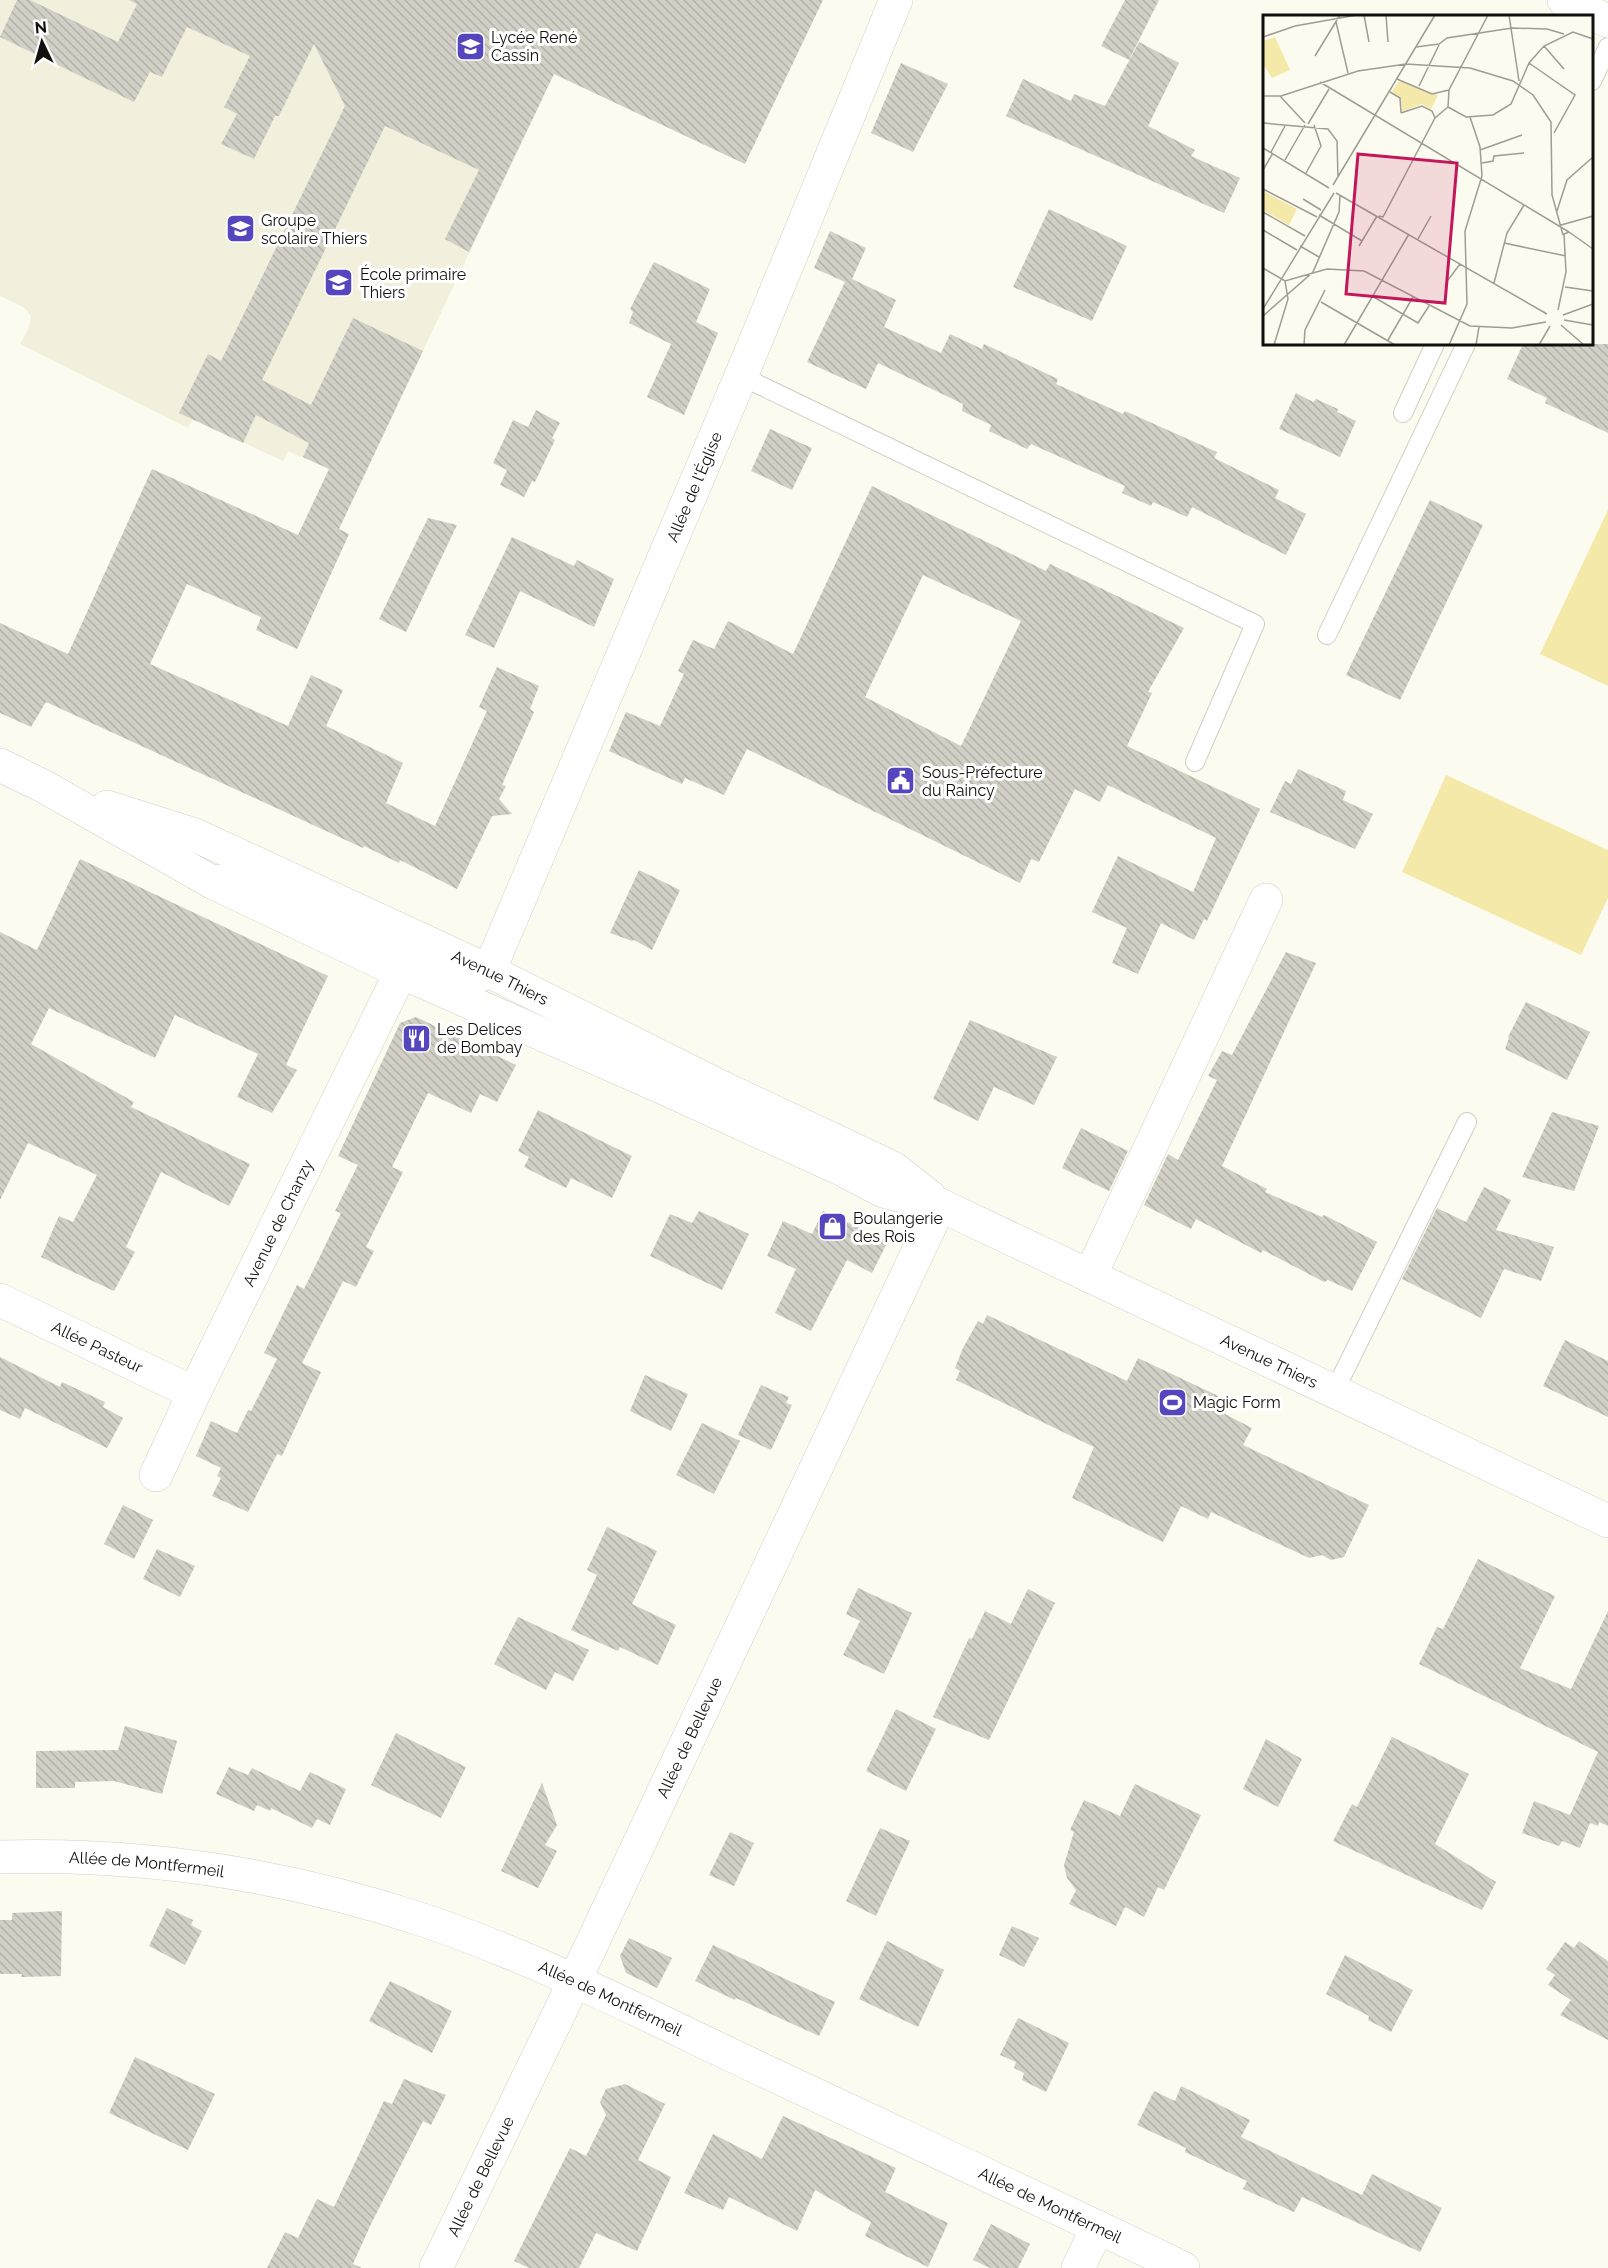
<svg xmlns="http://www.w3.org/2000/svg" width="1608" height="2268" font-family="Raleway,sans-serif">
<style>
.built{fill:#f2efdd}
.green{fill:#f4e9a8}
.building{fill:url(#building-back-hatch);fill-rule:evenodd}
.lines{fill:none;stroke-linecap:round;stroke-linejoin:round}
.lane-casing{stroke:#d1cfc5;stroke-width:20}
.street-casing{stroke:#d1cfc5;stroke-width:34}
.secondary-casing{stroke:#d1cfc5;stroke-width:34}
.lane{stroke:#fff;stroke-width:18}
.street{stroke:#fff;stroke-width:33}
.secondary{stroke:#fff;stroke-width:33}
.labels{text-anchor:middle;stroke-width:6;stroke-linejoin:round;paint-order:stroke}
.poi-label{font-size:16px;fill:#11100d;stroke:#fff;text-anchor:start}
.street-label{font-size:16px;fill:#11100d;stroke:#fff}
.inset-road{fill:none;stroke:#9e9d95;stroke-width:1.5}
.view{fill:#c2185b;fill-opacity:0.15;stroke:#c2185b;stroke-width:3}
.inset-edge{fill:none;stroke:#11100d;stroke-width:3}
</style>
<defs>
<pattern id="building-back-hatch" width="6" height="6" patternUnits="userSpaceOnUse" patternTransform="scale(1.5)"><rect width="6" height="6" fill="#d2d0c6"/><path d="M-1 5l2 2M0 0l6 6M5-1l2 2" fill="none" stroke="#b3b2a9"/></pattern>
</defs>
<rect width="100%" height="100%" fill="#fcfbf0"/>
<!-- built -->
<path class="built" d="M0 0H526L491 70 544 96 360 483 288 451 283 461 193 419 188 428 20 344 29 327 31 317 25 308 0 296Z"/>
<!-- green -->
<path class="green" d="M1608 510V686L1540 654Z
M1446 775 1608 850V898L1581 955 1402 872Z"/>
<!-- building -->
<path class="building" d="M17 0H30L118 42 137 4 129 0H823L745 164 554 74 469 252 445 239 479 170 385 126 262 380 311 405 353 318 423 351 339 529 349 534 297 649 256 630 261 617 187 584 150 664 288 726 311 675 343 690 326 726 403 763 386 803 435 826 487 711 479 707 497 667 539 686 530 709 534 712 502 785 506 786 499 799 512 814 492 816 457 889 400 860 399 863 364 846 363 848 46 702 31 727 0 713V623L68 654 152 469 298 535 329 469 303 457 309 443 256 415 243 443 179 413 208 354 221 361 345 106 314 44 279 116H275L254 159 221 144 237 114 224 107 250 56 187 27 162 77 150 72 134 102 0 37Z
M1125 0H1159L1129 60 1101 46Z
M1139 42 1179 63 1148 126 1195 150 1191 156 1240 178 1224 213 1006 116 1023 79 1071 101 1074 94 1105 106Z
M901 63 948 84 913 152 871 133Z
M1049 209 1127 246 1092 321 1013 287Z
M830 231 866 248 852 279 896 300 884 327 941 353 950 334 982 349 984 344 1058 379 1056 384 1123 414 1125 411 1217 452 1214 458 1279 490 1275 498 1306 514 1286 555 1192 507 1187 517 1153 502 1151 506 1122 493 1125 486 1031 444 1027 449 989 431 991 425 962 411 963 404 878 363 866 389 807 362 845 282 814 268Z
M654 262 710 289 696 322 718 333 684 415 647 397 671 344 629 323 633 312 630 309Z
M1523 344H1608V433L1545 403 1547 398 1507 379Z
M1296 393 1313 402 1316 399 1338 409 1337 412 1356 421 1340 457 1279 429Z
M536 410 560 423 552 438 555 440 535 482 532 481 524 497 500 485 507 470 493 463 513 420 528 427Z
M770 429 812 448 792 490 751 471Z
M872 486 1046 571 1050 564 1184 628 1148 692 1152 693 1127 746 1260 809 1207 921 1204 919 1194 940 1161 923 1138 974 1112 963 1127 928 1092 912 1118 856 1193 892 1216 838 1108 785 1100 802 1075 789 1039 862 1031 859 1020 883 747 749 724 795 685 778 682 784 609 751 626 712 660 726 684 674 678 671 693 640 714 649 728 621 793 654ZM923 575 1021 621 961 746 865 697Z
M1430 500 1483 525 1400 700 1346 675Z
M428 518 457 525 406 632 379 619Z
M512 537 574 566 577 560 614 579 594 627 520 591 494 648 465 635Z
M1298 769 1346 791 1343 800 1373 814 1355 849 1270 812 1285 781 1291 784Z
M80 859 328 976 286 1065 297 1070 272 1113 237 1097 258 1054 175 1015 155 1058 49 1008 31 1044 134 1102 131 1107 250 1164 229 1206 161 1172 126 1247 135 1252 114 1291 41 1257 59 1216 73 1222 97 1175 28 1143 0 1200V932L37 950Z
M639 870 680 890 652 950 634 940 632 941 610 933Z
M1286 952 1316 963 1222 1166 1267 1189 1265 1192 1322 1217 1324 1215 1377 1242 1352 1291 1328 1280 1324 1282 1263 1250 1261 1253 1196 1219 1191 1229 1144 1205 1168 1154 1178 1160 1217 1080 1208 1076 1222 1051 1232 1055Z
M1526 1002 1590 1032 1567 1080 1505 1049 1509 1038 1508 1037Z
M416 1017 516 1065 497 1102 480 1094 471 1113 428 1093 392 1167 403 1172 366 1247 374 1251 356 1287 343 1281 302 1363 321 1372 282 1456 277 1454 248 1512 212 1496 221 1478 217 1476 221 1468 196 1456 211 1421 237 1433 248 1410 251 1411 277 1359 264 1353 297 1285 304 1289 341 1213 335 1211 358 1165 338 1156 400 1023Z
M970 1020 1057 1057 1034 1105 994 1087 978 1121 933 1099Z
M538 1110 632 1156 612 1198 571 1178 566 1188 524 1167 529 1157 518 1151Z
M1552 1112 1599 1126 1574 1191 1522 1177Z
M1081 1128 1128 1151 1109 1191 1062 1168Z
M1484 1187 1511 1200 1496 1230 1554 1247 1541 1281 1504 1269 1481 1318 1402 1279 1437 1208 1466 1222Z
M699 1211 749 1234 722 1290 650 1256 670 1214 692 1223Z
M823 1211 888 1241 872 1273 847 1260 811 1331 775 1313 796 1269 767 1256 783 1221 812 1234Z
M987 1315 1127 1381 1138 1358 1231 1402 1225 1414 1252 1428 1243 1445 1369 1505 1344 1557 1331 1560 1322 1555 1309 1558 1211 1512 1208 1519 1181 1506 1163 1542 1072 1498 1094 1447 956 1380 960 1371 955 1368 963 1348 978 1321 983 1324Z
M1565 1340 1608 1361V1417L1543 1386Z
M0 1357 60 1387 62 1382 105 1402 103 1407 123 1418 107 1448 25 1408 20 1419 0 1410Z
M645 1375 688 1394 671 1431 630 1411Z
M761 1385 789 1397 786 1403 792 1405 771 1450 738 1435Z
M702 1423 740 1441 714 1494 676 1475Z
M123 1505 153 1520 134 1559 104 1544Z
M607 1527 657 1551 632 1604 676 1625 658 1665 620 1647 618 1651 571 1630 597 1575 587 1570Z
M157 1549 195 1566 180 1597 143 1579Z
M1478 1559 1555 1596 1520 1668 1571 1689 1608 1611V1826L1599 1822 1598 1826 1590 1823 1580 1848 1562 1841 1559 1846 1522 1833 1534 1801 1570 1815 1598 1752 1419 1664 1437 1627 1443 1629Z
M858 1588 912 1613 884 1674 843 1655 860 1621 846 1614Z
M1028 1589 1055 1603 989 1740 933 1717 969 1638 972 1639 985 1611 1011 1624Z
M518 1617 589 1650 573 1681 555 1672 546 1690 494 1664Z
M896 1709 936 1729 906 1791 866 1771Z
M125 1726 177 1741 162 1794 114 1781 75 1782V1788H36V1751L118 1750Z
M396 1733 466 1767 441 1818 371 1785Z
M1392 1737 1469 1774 1435 1844 1496 1882 1482 1910 1333 1841 1352 1804 1357 1807Z
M1266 1739 1302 1759 1278 1807 1243 1789Z
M229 1767 248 1775 252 1768 300 1791 310 1772 346 1789 330 1825 317 1819 312 1828 271 1808 270 1811 257 1805 254 1811 216 1794Z
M542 1783 557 1825 545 1845 557 1851 538 1888 501 1871Z
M1135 1784 1201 1815 1164 1890 1158 1887 1144 1917 1125 1907 1116 1926 1069 1904 1076 1890 1067 1878 1064 1865 1074 1832 1070 1830 1084 1800 1120 1816Z
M880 1828 910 1841 876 1916 846 1901Z
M730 1832 754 1843 734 1886 709 1875Z
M167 1908 193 1920 191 1925 202 1931 185 1965 149 1946Z
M62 1911 61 1976 21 1977 22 1974H0V1920H12V1913Z
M1012 1926 1039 1938 1024 1967 999 1955Z
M629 1938 672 1958 657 1988 626 1973 620 1956Z
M887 1941 944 1970 918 2027 859 1999Z
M1579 1941 1608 1961V2040L1560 2015 1571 2000 1548 1985 1555 1975 1546 1969 1565 1942 1574 1948Z
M713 1945 835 2002 819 2036 736 1998 735 2000 695 1981Z
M1345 1955 1413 1990 1391 2032 1368 2020 1369 2016 1326 1994Z
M390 1981 452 2011 432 2053 369 2021Z
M1018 2018 1069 2043 1046 2092 1022 2080 1024 2073 1014 2068 1016 2062 1000 2055Z
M135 2057 215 2094 188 2150 109 2113Z
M404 2079 446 2095 431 2125 423 2121 371 2224 353 2264 362 2268H267L285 2232 298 2238 317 2199 334 2207 384 2101 392 2104Z
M625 2084 665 2104 638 2160 671 2177 637 2251 596 2233 579 2268H529L514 2261 570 2148 586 2156 606 2115 600 2102 606 2089Z
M1181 2086 1250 2120 1241 2137 1362 2195 1372 2174 1442 2208 1420 2252 1302 2197 1294 2212 1243 2189 1247 2181 1185 2152 1186 2148 1137 2125 1154 2091 1175 2101Z
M783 2116 896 2168 885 2192 948 2223 928 2267 865 2236 871 2222 815 2190 797 2231 729 2197 723 2210 684 2193 713 2134 762 2159Z
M991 2224 1030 2244 1018 2268H990L973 2260Z"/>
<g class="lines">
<defs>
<path id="lane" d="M1592 81 1608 47
M741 376 1255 624 1195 762
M1403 413 1435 344
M1327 635 1466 344
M1334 1392 1467 1122"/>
<g id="street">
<path d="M1564 0 1608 21"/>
<path id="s1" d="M212 882 250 879 467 981 489 971 749 357 896 0"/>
<path d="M1090 1276 1266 900"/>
<path id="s2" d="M0 1300 194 1393"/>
<path id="s3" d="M156 1475 194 1393 401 972"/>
<path id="s4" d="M0 1857C144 1853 289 1875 426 1921 544 1961 656 2020 769 2073 907 2138 1046 2202 1183 2268"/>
<path id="s5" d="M436 2268 556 2020 940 1205"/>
<path d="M1078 2268 1098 2227"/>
</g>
<g id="secondary">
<path id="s6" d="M0 765 43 786 212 882 401 972 668 1090 841 1169 883 1191 940 1205 1608 1521"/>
<path id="s7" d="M107 807 195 835 489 971 719 1086 893 1168 929 1196"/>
</g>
</defs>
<!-- lane casing -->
<use href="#lane" class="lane-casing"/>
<!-- street casing -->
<use href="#street" class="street-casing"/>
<!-- secondary casing -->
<use href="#secondary" class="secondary-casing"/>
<!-- lane -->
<use href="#lane" class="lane"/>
<!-- street -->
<use href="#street" class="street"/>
<!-- secondary -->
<use href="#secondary" class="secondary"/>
</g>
<!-- icons -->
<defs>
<symbol id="school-square" viewBox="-11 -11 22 22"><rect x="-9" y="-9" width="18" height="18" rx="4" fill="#5646be" stroke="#fff"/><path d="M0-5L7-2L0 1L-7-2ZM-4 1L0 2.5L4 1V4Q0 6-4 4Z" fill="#fff"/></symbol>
<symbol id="civic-square" viewBox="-11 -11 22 22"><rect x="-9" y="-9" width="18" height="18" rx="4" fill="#5646be" stroke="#fff"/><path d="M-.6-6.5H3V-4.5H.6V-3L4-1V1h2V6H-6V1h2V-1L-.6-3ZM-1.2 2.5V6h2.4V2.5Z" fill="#fff"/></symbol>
<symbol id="restaurant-square" viewBox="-11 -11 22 22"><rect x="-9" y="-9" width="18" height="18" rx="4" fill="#5646be" stroke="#fff"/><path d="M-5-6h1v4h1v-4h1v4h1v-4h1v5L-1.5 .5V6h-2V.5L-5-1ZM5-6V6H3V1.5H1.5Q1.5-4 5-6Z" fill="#fff"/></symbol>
<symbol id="shop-square" viewBox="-11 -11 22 22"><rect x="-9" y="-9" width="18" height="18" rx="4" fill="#5646be" stroke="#fff"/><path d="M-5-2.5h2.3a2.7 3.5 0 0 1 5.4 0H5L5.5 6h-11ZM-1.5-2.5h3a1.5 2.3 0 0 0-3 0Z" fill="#fff"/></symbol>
<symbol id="stadium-square" viewBox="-11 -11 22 22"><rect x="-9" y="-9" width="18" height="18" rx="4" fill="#5646be" stroke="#fff"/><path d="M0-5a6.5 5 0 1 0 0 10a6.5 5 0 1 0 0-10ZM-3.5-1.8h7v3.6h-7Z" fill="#fff"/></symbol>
</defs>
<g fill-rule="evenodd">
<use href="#school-square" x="454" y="30" width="33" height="33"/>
<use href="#school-square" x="224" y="212" width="33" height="33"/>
<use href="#school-square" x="322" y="266" width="33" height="33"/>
<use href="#civic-square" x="884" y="764" width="33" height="33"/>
<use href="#restaurant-square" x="400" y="1022" width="33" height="33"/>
<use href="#shop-square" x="816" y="1210" width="33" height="33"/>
<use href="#stadium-square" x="1156" y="1386" width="33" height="33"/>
</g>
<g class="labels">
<!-- poi labels -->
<g class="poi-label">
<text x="491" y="43">Lycée René<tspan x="491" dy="18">Cassin</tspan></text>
<text x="261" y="226">Groupe<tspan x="261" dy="18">scolaire Thiers</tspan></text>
<text x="360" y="280">École primaire<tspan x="360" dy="18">Thiers</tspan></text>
<text x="922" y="778">Sous-Préfecture<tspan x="922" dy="18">du Raincy</tspan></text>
<text x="437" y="1035">Les Delices<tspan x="437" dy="18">de Bombay</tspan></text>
<text x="853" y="1224">Boulangerie<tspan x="853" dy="18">des Rois</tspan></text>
<text x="1193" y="1408">Magic Form</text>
</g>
<!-- street labels -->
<g class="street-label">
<text dy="6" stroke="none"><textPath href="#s1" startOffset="828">Allée de l'Église</textPath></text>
<text dy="6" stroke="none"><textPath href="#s7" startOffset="429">Avenue Thiers</textPath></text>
<text dy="6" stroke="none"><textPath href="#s3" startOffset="280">Avenue de Chanzy</textPath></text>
<text dy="6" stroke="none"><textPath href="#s2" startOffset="108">Allée Pasteur</textPath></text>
<text dy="6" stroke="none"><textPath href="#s6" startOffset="1404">Avenue Thiers</textPath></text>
<text dy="6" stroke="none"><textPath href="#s5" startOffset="588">Allée de Bellevue</textPath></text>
<text dy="6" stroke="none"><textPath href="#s4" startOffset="147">Allée de Montfermeil</textPath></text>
<text dy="6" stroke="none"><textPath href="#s4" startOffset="633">Allée de Montfermeil</textPath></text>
<text dy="6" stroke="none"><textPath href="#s5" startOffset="102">Allée de Bellevue</textPath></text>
<text dy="6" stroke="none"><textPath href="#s4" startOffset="1119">Allée de Montfermeil</textPath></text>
</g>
</g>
<!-- overview -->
<g transform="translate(1263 15)">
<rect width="330" height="330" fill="#fcfbf0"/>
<path d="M12 22 27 55 9 63 0 49V26ZM136 66 175 80 168 94 159 89 139 97 138 84 129 76ZM0 176 34 194 26 210 0 195Z" fill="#f4e9a8"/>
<path class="inset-road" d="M101 0 106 27M123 0 125 27M246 0 256 66M73 7 85 58M0 22 32 11 94 0M281 31 301 54M153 32 176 29 184 23 249 13 284 14 301 19M52 41 77 0M266 48 312 80 291 118M134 64 169 79 186 75M57 67 306 217M156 71 176 30M127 77 137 83 138 98M0 81H18L95 56 143 49 207 53 250 66 270 80 288 107 289 180 300 220M17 81 42 108M185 92 203 102 230 100 248 89 266 48 281 31 310 17 330 24M138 98 159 91 169 96 172 103M0 108 65 114 74 126 75 163M45 109 66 74M0 133 66 173M217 135 259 120M8 137 22 111M22 145 42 110M219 148 230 146 231 141 261 138M0 155 10 138M43 158 58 131 51 110M70 170 172 0M0 174 54 202M73 178 284 299M40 184 58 195M294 196 304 165 330 142M0 197 42 221M56 200 99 226M116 201 120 202 172 103 185 92 186 75 225 0M298 210 330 201M0 215 34 235M155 224 168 201M241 228 303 241M37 231 56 242M96 231 114 201M0 253 22 266 64 254 101 256 207 311 249 313 283 307M185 265 197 249M231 268 244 218 261 190M302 272 330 276M109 281 155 308 166 291M58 287 132 330M0 294 71 178M295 295 303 257 301 219 306 217 330 234M300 300 330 289M0 301 50 257 76 197 77 181M301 305 330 310M298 310 321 330M125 325 150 282M11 330 25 284 22 266M41 330 42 315 62 275M81 330 146 219M186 330 204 289 202 216 219 161 217 132 207 102M213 330 216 312M276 330 287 311"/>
<path class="view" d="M95 139 194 148 182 288 83 279Z"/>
<rect width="330" height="330" class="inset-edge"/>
</g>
<!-- north arrow -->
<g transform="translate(42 42) rotate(355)" stroke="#ffffff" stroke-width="4.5" paint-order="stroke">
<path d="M0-4.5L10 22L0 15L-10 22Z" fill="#11100d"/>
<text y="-9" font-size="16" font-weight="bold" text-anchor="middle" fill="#11100d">N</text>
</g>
</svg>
